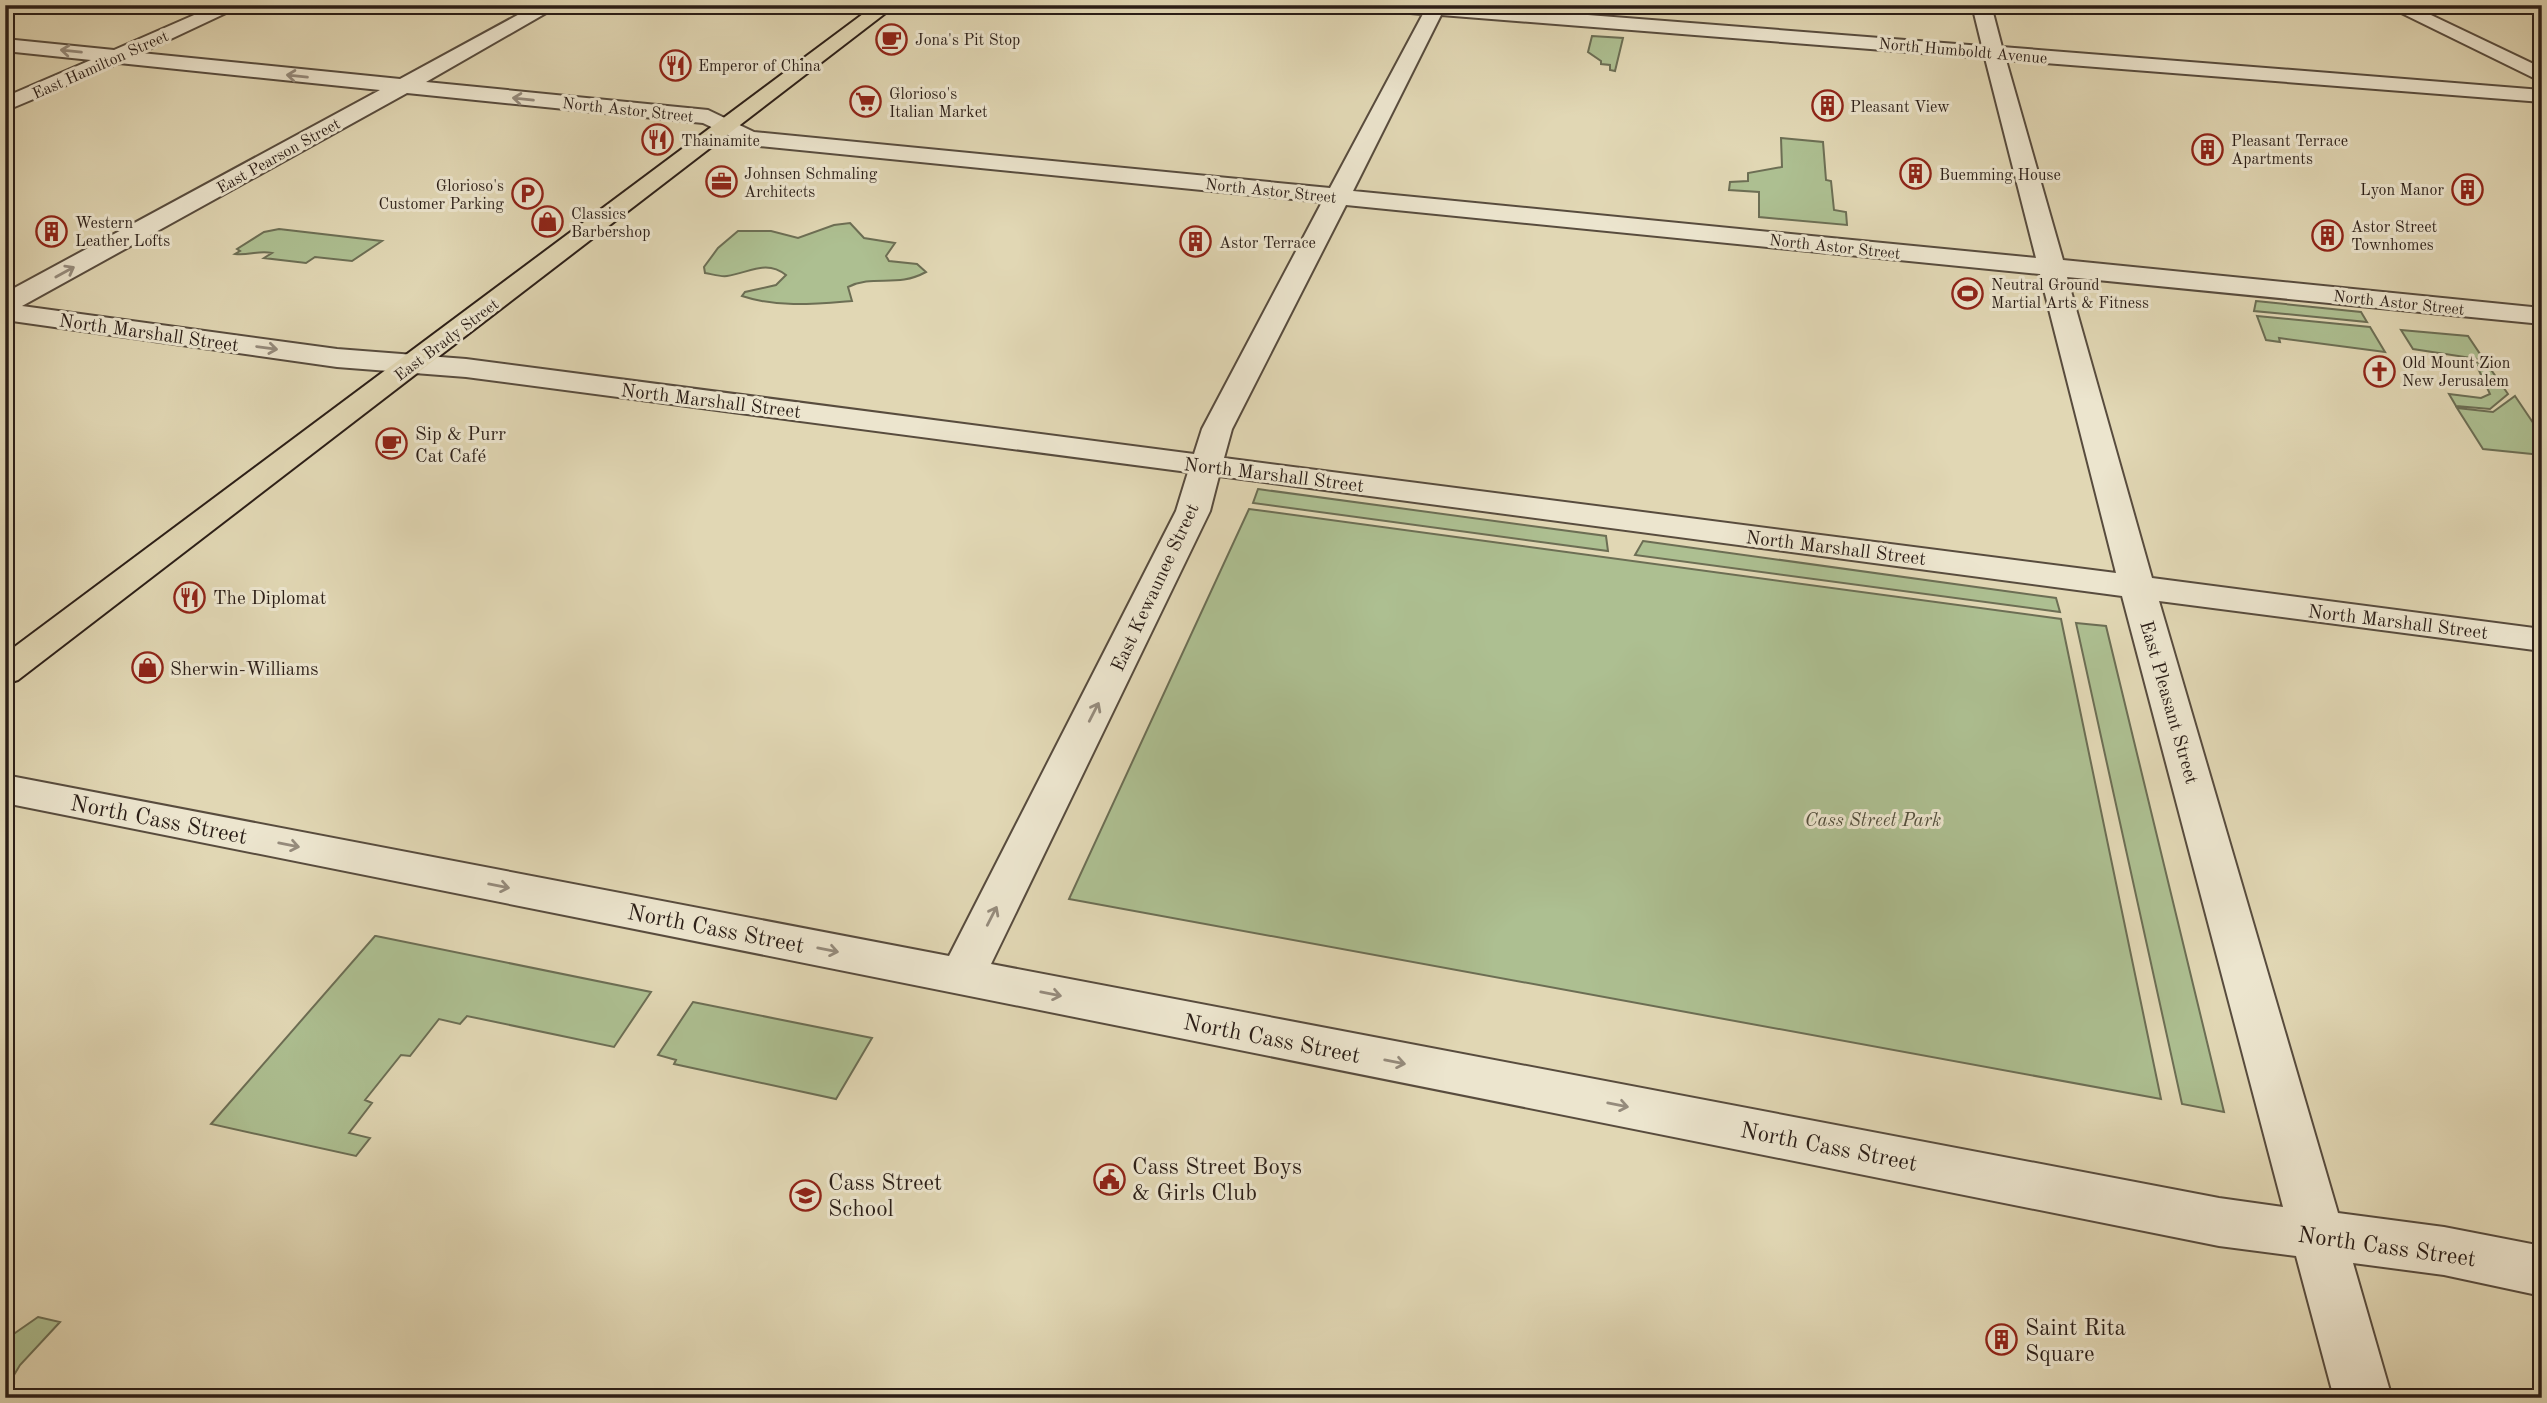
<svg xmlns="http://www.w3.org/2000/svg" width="2547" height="1403" font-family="'Old Standard TT',serif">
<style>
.green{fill:#adbf91;stroke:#6c6e54;stroke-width:2}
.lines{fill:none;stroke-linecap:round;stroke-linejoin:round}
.minor-casing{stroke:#584c3e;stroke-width:4}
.major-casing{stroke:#2b1e17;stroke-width:4}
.minor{fill:#ece5ce;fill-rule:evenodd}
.major{fill:#e1d7b4;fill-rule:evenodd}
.oneway{stroke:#958b7c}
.labels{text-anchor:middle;stroke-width:6;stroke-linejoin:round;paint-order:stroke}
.far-poi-label{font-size:16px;fill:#2b1e17;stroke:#ece5ce;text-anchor:start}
.far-street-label{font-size:16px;fill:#2b1e17;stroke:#ece5ce}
.street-label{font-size:19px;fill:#2b1e17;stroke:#ece5ce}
.poi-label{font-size:19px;fill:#2b1e17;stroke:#ece5ce;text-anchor:start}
.park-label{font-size:19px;font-style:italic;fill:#524e3c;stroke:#ece5ce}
.near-street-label{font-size:23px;fill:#2b1e17;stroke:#ece5ce}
.near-poi-label{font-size:23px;fill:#2b1e17;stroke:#ece5ce;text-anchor:start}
</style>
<rect width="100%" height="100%" fill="#e1d7b4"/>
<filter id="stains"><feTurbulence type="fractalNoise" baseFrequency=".00286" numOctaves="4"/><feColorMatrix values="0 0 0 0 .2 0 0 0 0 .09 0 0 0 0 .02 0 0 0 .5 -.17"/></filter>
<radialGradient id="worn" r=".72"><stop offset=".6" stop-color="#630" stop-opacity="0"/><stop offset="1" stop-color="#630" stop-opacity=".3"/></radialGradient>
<!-- green -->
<path class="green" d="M1592 36 1623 38 1615 71 1610 70V65L1601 64V61L1588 52Z
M1781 138 1823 142 1826 180 1831 181 1834 210 1846 212 1847 225 1759 217V192L1729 190 1730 182 1748 181V173L1782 167Z
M850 223 864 238 895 243 886 256 889 261 917 264 926 272C897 288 874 274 848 287L852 301C815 304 778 308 742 296L745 292 776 285 786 275C766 259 749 273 727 276 720 277 712 274 705 273L704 267 718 248 738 231H771L798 238 834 225Z
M279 229 382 241 352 261 315 257 306 263 264 258 272 253C258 250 248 256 235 254L240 251 237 249 264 232Z
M2256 301 2361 312 2367 322 2254 311Z
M2257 316 2370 327 2385 352 2279 338 2280 342 2266 340Z
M2401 330 2468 336 2484 360 2413 349Z
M2475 362 2487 364 2508 394 2490 409 2456 406 2449 394 2481 398 2490 394Z
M2515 396 2542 436V455L2483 449 2457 408 2493 412Z
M1258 489 1606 536 1608 551 1253 503Z
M1249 509 2061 619 2161 1099 1069 899Z
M1643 541 2056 598 2060 612 1635 555Z
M2076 623 2106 626 2224 1112 2182 1104Z
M375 936H376L651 992 614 1047 467 1016 460 1024 439 1019 410 1056 401 1055 365 1100 372 1103 349 1133 370 1138 356 1156 211 1124Z
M693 1002 872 1038 836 1099 674 1064 676 1060 658 1055Z
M38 1317 60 1322 20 1365 5 1390V1340Z"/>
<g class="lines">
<defs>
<path id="minor" d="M217 5H243L141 53 400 79 536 5H560L426 82 708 110 754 132 1330 188 1423 14 1385 11 1376 5H1461L1982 46 1972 5H1991L2002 47 2542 90V102L2006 60 2063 260 2542 308V324L2067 277 2152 578 2542 629V651L2159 601 2338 1213 2444 1227 2542 1246V1296L2444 1275 2353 1263 2392 1398H2334L2296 1256 2219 1246 5 803V775L949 956 1176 511 1188 472 466 377 337 367 5 320V293L380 90 119 63 5 111V97L91 60 5 51V39L114 50ZM1441 15 1985 58 2036 258 1353 191ZM407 93 703 123 749 145 1322 202 1202 429 1194 454 466 359 337 349 22 306ZM1346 205 2040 274 2116 573 1224 458 1232 429ZM1219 476 2122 596 2283 1207 2219 1198 991 964 1210 511Z
M2385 5H2410L2542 68V82Z"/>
<path id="major" d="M875 5H896L18 680 5 684V654Z"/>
</defs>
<!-- minor casing -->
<use href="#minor" class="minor-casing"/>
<!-- major casing -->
<use href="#major" class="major-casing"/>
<!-- minor -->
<use href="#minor" class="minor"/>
<!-- major -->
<use href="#major" class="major"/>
</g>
<!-- one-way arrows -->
<defs><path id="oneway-shaft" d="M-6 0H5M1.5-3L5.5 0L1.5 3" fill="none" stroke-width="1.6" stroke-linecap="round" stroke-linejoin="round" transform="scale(1.75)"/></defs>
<g class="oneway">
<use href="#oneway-shaft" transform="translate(71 51) rotate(-174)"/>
<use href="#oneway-shaft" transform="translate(297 76) rotate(-174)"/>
<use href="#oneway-shaft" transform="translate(523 99) rotate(-174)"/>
<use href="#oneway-shaft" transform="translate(65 272) rotate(-29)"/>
<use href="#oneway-shaft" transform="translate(267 348) rotate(8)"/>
<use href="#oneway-shaft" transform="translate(1094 712) rotate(-63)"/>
<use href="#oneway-shaft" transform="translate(289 845) rotate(11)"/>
<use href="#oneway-shaft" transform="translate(499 886) rotate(11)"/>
<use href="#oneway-shaft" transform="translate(992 916) rotate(-63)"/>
<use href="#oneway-shaft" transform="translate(828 950) rotate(11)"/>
<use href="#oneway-shaft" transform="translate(1051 994) rotate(11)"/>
<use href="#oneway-shaft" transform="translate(1395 1062) rotate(11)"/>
<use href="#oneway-shaft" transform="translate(1618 1105) rotate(11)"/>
</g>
<!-- icons -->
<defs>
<symbol id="cafe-ring" viewBox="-11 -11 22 22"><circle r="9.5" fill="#ece5ce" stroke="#8f2418" stroke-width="1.5"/><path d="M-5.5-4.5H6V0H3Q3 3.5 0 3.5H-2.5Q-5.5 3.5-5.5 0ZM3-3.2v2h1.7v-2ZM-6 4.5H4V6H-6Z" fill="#8f2418"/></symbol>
<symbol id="restaurant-ring" viewBox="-11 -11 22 22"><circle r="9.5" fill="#ece5ce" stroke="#8f2418" stroke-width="1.5"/><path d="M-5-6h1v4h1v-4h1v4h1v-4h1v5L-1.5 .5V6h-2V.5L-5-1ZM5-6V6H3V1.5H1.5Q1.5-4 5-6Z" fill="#8f2418"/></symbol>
<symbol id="supermarket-ring" viewBox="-11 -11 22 22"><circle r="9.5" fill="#ece5ce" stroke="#8f2418" stroke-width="1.5"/><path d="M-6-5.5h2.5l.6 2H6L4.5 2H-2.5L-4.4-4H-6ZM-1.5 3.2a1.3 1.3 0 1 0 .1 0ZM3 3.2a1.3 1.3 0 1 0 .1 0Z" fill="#8f2418"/></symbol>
<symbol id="building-ring" viewBox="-11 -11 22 22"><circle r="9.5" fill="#ece5ce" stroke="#8f2418" stroke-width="1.5"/><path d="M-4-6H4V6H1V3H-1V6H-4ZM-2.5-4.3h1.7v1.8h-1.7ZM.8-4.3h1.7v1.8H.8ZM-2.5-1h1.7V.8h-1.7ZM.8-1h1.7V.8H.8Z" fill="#8f2418"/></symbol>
<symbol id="office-ring" viewBox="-11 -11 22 22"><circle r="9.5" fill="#ece5ce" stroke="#8f2418" stroke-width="1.5"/><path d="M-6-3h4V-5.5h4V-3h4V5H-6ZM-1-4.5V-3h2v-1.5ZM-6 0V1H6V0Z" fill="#8f2418"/></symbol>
<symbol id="parking-ring" viewBox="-11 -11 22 22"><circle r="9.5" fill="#ece5ce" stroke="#8f2418" stroke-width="1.5"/><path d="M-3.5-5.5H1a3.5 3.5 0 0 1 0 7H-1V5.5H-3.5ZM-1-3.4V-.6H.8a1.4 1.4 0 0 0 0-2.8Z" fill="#8f2418"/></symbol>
<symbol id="shop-ring" viewBox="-11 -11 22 22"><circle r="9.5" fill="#ece5ce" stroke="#8f2418" stroke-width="1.5"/><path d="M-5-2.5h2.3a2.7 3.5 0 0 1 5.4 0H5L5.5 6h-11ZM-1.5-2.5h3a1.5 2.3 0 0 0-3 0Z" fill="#8f2418"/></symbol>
<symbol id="stadium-ring" viewBox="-11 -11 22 22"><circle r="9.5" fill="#ece5ce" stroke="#8f2418" stroke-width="1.5"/><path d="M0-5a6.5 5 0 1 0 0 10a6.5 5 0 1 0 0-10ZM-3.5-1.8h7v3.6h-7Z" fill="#8f2418"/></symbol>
<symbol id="church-ring" viewBox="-11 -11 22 22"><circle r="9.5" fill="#ece5ce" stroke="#8f2418" stroke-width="1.5"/><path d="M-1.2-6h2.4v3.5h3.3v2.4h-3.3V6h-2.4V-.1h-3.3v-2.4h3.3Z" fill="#8f2418"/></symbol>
<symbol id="civic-ring" viewBox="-11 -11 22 22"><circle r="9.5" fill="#ece5ce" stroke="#8f2418" stroke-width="1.5"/><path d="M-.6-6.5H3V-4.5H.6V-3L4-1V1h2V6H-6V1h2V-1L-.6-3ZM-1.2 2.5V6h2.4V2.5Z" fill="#8f2418"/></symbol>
<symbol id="school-ring" viewBox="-11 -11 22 22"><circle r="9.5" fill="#ece5ce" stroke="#8f2418" stroke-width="1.5"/><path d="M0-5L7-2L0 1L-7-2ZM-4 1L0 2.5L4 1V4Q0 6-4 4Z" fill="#8f2418"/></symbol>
</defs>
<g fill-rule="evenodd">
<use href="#cafe-ring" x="874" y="22" width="35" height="35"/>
<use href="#restaurant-ring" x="658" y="48" width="35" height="35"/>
<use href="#supermarket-ring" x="848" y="84" width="35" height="35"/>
<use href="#building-ring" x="1810" y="88" width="35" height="35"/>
<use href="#restaurant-ring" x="640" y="122" width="35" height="35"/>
<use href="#building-ring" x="2190" y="132" width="35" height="35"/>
<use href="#building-ring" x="1898" y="156" width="35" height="35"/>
<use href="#office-ring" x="704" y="164" width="35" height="35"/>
<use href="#building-ring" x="2450" y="172" width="35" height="35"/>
<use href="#parking-ring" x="510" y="176" width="35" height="35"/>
<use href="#shop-ring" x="530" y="204" width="35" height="35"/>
<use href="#building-ring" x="34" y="214" width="35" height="35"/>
<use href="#building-ring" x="2310" y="218" width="35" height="35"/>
<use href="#building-ring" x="1178" y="224" width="35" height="35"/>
<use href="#stadium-ring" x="1950" y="276" width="35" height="35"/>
<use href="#church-ring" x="2362" y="354" width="35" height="35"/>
<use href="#cafe-ring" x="374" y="426" width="35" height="35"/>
<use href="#restaurant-ring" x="172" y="580" width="35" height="35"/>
<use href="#shop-ring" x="130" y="650" width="35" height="35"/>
<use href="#civic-ring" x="1092" y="1162" width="35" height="35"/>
<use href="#school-ring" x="788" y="1178" width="35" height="35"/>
<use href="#building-ring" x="1984" y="1322" width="35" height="35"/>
</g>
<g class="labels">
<!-- far-poi labels -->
<g class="far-poi-label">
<text x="915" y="45">Jona's Pit Stop</text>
<text x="698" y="71">Emperor of China</text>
<text x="889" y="99">Glorioso's<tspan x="889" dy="18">Italian Market</tspan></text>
<text x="1850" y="112">Pleasant View</text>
<text x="681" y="146">Thainamite</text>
<text x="2231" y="146">Pleasant Terrace<tspan x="2231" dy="18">Apartments</tspan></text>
<text x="744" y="179">Johnsen Schmaling<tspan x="744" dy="18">Architects</tspan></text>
<text x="1939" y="180">Buemming House</text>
<text x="504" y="191" text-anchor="end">Glorioso's<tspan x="504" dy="18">Customer Parking</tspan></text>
<text x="2444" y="195" text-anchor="end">Lyon Manor</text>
<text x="571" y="219">Classics<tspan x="571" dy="18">Barbershop</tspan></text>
<text x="75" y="228">Western<tspan x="75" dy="18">Leather Lofts</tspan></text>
<text x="2351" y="232">Astor Street<tspan x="2351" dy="18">Townhomes</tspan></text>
<text x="1219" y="248">Astor Terrace</text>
<text x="1991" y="290">Neutral Ground<tspan x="1991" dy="18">Martial Arts &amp; Fitness</tspan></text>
<text x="2402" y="368">Old Mount Zion<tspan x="2402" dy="18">New Jerusalem</tspan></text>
</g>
<!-- far-street labels -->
<g class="far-street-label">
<text transform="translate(1963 50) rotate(5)" y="6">North Humboldt Avenue</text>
<text transform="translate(100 64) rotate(-24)" y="6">East Hamilton Street</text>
<text transform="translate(628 109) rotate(6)" y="6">North Astor Street</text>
<text transform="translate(278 155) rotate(-29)" y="6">East Pearson Street</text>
<text transform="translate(1271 190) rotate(6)" y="6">North Astor Street</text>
<text transform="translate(1835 246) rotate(6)" y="6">North Astor Street</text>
<text transform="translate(2399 302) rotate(6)" y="6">North Astor Street</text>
<text transform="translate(446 339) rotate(-37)" y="6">East Brady Street</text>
</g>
<!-- street labels -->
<g class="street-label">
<text transform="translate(149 332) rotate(8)" y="7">North Marshall Street</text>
<text transform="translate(711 400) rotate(7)" y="7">North Marshall Street</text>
<text transform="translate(1274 474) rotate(7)" y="7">North Marshall Street</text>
<text transform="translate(1836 547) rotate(7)" y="7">North Marshall Street</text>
<text transform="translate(1154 587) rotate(-65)" y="7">East Kewaunee Street</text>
<text transform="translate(2398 621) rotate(7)" y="7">North Marshall Street</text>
<text transform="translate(2170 702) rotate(74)" y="7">East Pleasant Street</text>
</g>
<!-- poi labels -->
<g class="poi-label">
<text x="415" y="440">Sip &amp; Purr<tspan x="415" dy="22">Cat Café</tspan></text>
<text x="213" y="604">The Diplomat</text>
<text x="170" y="675">Sherwin-Williams</text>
</g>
<!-- park labels -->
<g class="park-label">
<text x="1873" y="826">Cass Street Park</text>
</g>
<!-- near-street labels -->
<g class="near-street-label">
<text transform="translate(159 819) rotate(11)" y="8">North Cass Street</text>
<text transform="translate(716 928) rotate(11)" y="8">North Cass Street</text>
<text transform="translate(1272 1038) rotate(11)" y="8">North Cass Street</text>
<text transform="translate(1829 1146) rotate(11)" y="8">North Cass Street</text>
<text transform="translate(2387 1246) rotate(8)" y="8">North Cass Street</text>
</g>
<!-- near-poi labels -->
<g class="near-poi-label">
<text x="1132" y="1174">Cass Street Boys<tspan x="1132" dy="26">&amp; Girls Club</tspan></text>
<text x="828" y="1190">Cass Street<tspan x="828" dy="26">School</tspan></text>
<text x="2025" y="1335">Saint Rita<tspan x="2025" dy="26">Square</tspan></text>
</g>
</g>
<!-- margin -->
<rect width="2547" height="1403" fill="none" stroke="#e1d7b4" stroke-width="28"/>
<rect x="7" y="7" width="2533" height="1389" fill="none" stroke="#2b1e17" stroke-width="3.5"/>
<rect x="14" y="14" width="2519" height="1375" fill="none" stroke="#2b1e17" stroke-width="2"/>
<rect width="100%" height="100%" filter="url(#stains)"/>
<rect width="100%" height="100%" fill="url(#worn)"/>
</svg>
